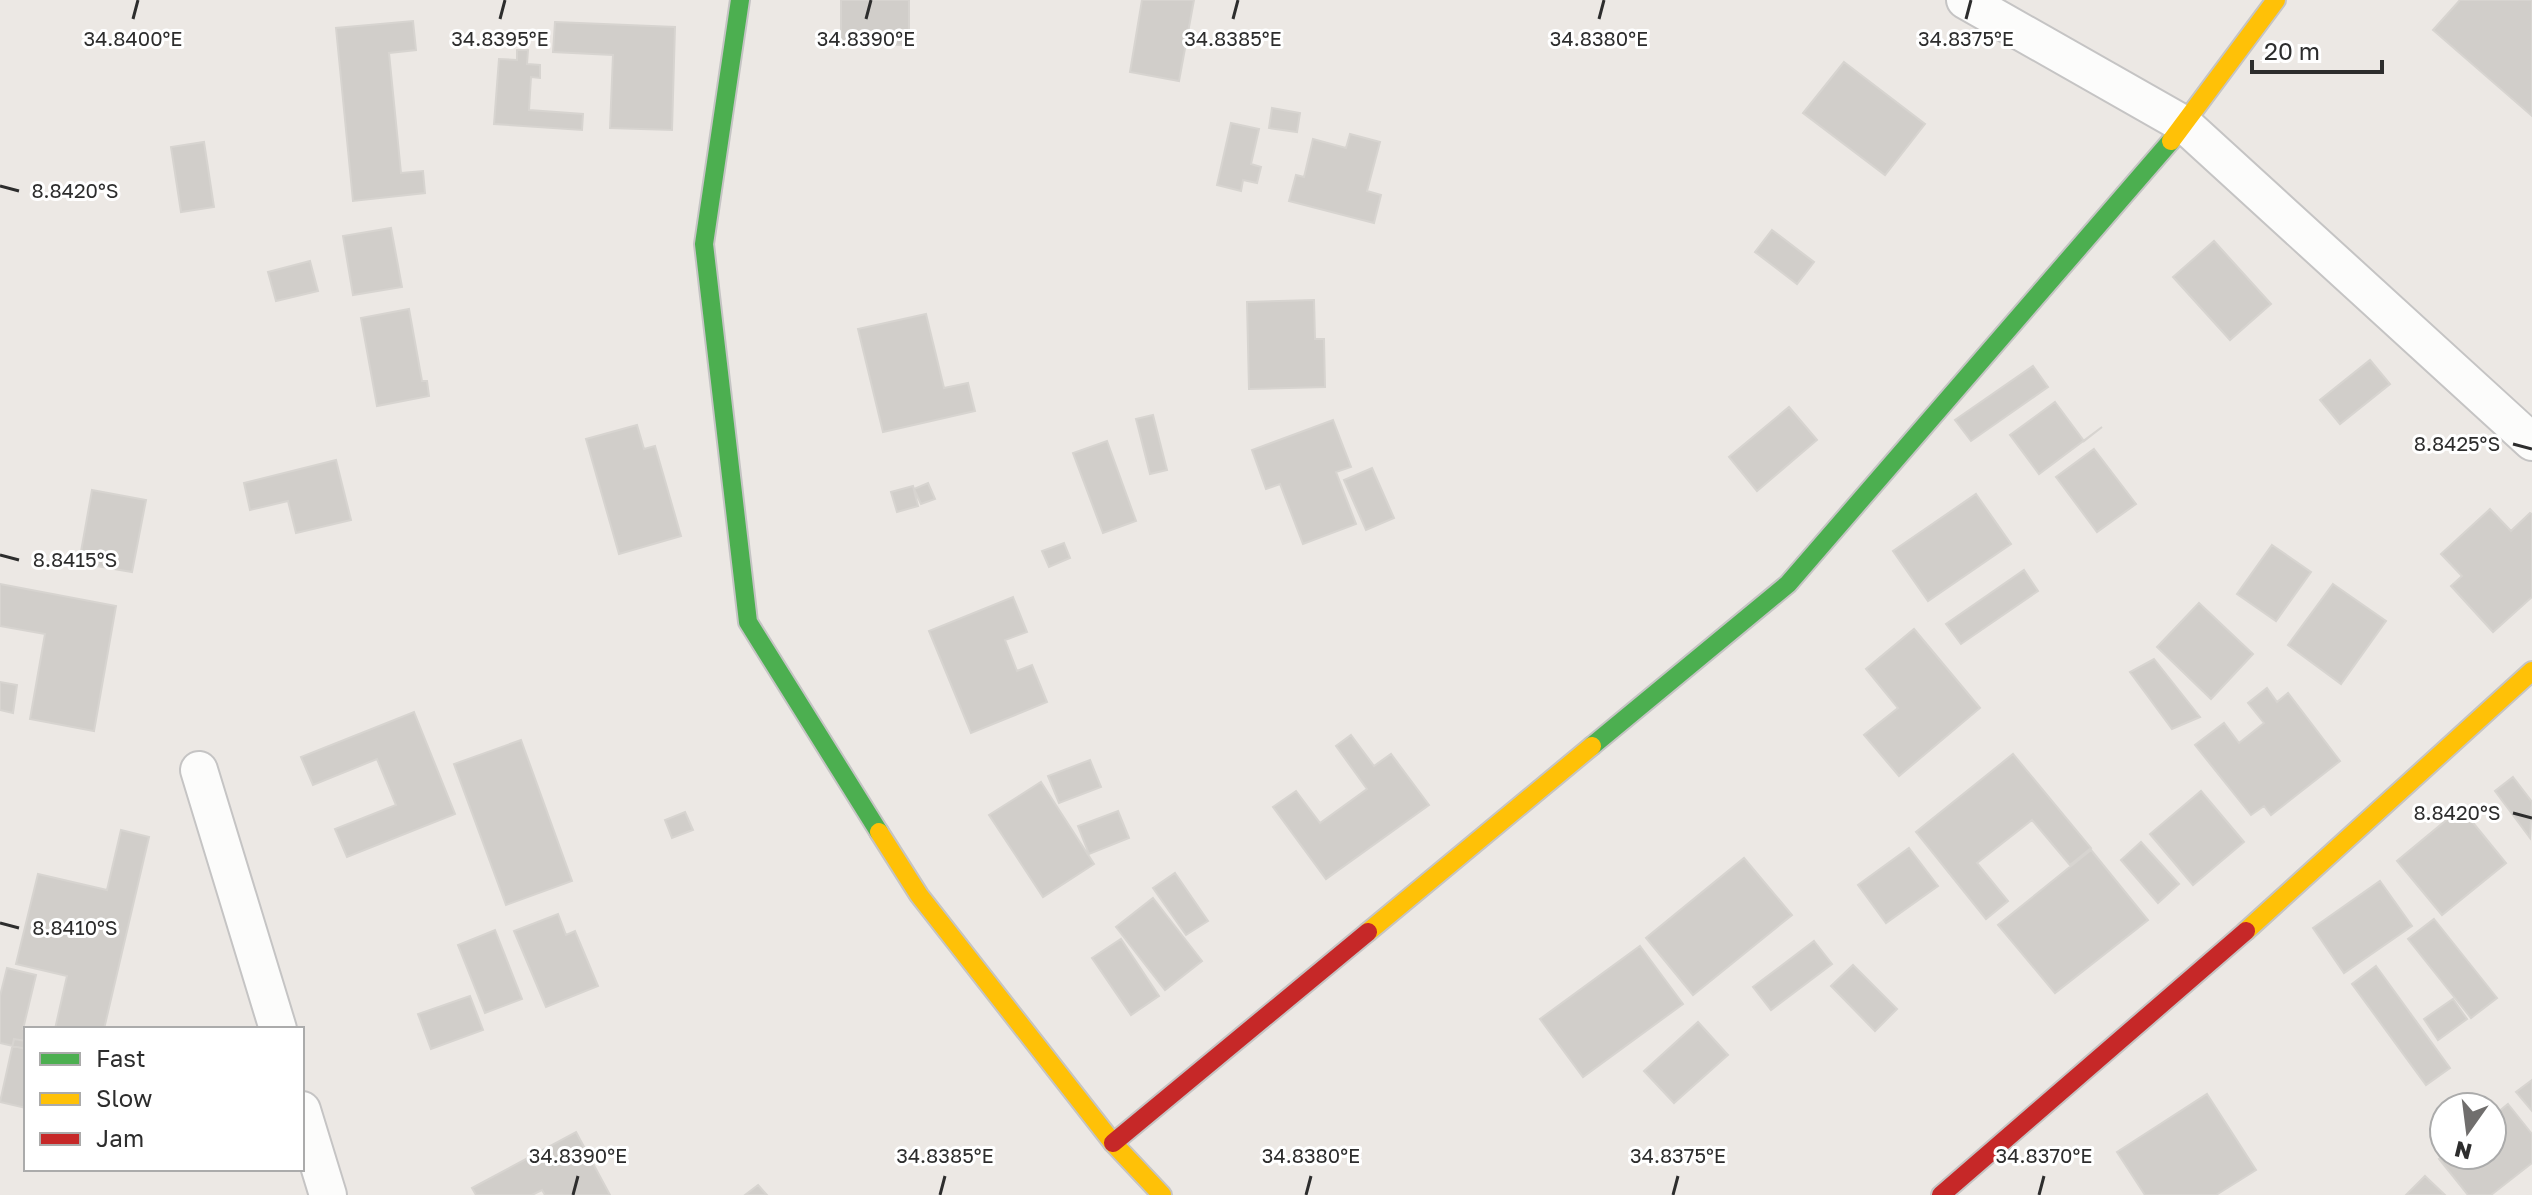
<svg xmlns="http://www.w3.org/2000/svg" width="2532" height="1195" font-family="'Golos Text',sans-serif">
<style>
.building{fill:#d1ceca;stroke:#d7d4d0;stroke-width:2}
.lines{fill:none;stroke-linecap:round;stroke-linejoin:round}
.street-casing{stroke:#c5c4c4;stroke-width:40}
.fast-casing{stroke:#c5c4c4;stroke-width:22}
.slow-casing{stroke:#c5c4c4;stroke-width:22}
.jam-casing{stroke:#c5c4c4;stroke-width:22}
.street{stroke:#fcfcfb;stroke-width:36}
.fast{stroke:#4caf50;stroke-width:18}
.slow{stroke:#ffc107;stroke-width:18}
.jam{stroke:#c62828;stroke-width:18}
.ticks{fill:none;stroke:#2d2d2d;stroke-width:3}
.ticks-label{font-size:20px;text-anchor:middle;fill:#2d2d2d;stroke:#fff;stroke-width:6;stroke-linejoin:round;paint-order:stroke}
</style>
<rect width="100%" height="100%" fill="#ece8e4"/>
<!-- building -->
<path class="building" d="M841 0H909V45L841 44Z
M1142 0H1194L1179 81 1130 72Z
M2460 0H2532V116L2433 30Z
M413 21 416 50 389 53 401 173 423 171 425 193 353 201 336 28Z
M555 22 675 27 672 130 610 128 613 55 553 52Z
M517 50H528L527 64 540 65V78L531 77 529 110 583 114 582 130 494 124 499 59 517 60Z
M1844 62 1925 124 1885 175 1803 113Z
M1272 108 1300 113 1297 132 1269 128Z
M1231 123 1259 129 1251 164 1261 167 1257 183 1243 180 1241 191 1217 185Z
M1350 134 1380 142 1367 191 1381 195 1374 223 1289 201 1296 175 1304 177 1313 139 1346 148Z
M204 142 214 207 181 212 171 147Z
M391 228 402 287 353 295 343 236Z
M1772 230 1814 262 1797 284 1755 252Z
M2214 241 2271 304 2230 340 2173 277Z
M310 261 318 291 276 301 268 272Z
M1314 300 1315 339H1324L1325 387 1249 389 1247 302Z
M409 309 422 381H427L429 396 377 406 361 318Z
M926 314 944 388 968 383 975 411 883 432 858 329Z
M2370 360 2390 384 2340 424 2320 400Z
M2033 366 2048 387 1971 441 1955 420Z
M2055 402 2084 441 2102 427 2039 474 2010 435Z
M1789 407 1817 440 1757 491 1729 457Z
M1153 415 1167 470 1150 474 1136 419Z
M1333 420 1351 467 1336 472 1356 524 1303 544 1280 484 1266 489 1252 450Z
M637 425 644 449 655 446 681 536 619 554 586 439Z
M1107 441 1136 521 1103 533 1073 453Z
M2094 449 2136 504 2097 532 2056 477Z
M336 460 351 520 296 533 288 501 250 510 244 483Z
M1372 468 1394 518 1366 530 1344 480Z
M928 483 935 499 921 504 914 489Z
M913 486 918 506 897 512 891 492Z
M92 490 146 500 132 572 79 563Z
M1976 494 2011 544 1928 601 1893 551Z
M2490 509 2511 531 2530 513 2532 514V597L2493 632 2451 586 2462 576 2441 554Z
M1064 543 1070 558 1049 567 1042 551Z
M2272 545 2311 572 2276 621 2237 594Z
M2024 570 2038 591 1961 644 1946 624Z
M0 584 116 606 94 731 30 719 45 634 0 626Z
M2333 584 2386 621 2341 684 2288 645Z
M1013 597 1027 632 1005 640 1017 671 1032 665 1047 702 971 733 929 631Z
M2199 603 2253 654 2211 699 2157 647Z
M1914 629 1980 708 1899 776 1864 735 1898 708 1866 669Z
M2154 659 2200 717 2172 729 2130 672Z
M0 682 17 685 13 713 0 710Z
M2267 688 2277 702 2288 693 2340 761 2271 815 2264 806 2251 815 2195 745 2224 723 2239 743 2264 723 2248 703Z
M414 712 455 814 347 857 335 829 396 805 377 759 313 785 301 757Z
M1351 735 1374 766 1391 754 1429 805 1326 879 1273 807 1296 791 1320 823 1367 789 1336 746Z
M521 740 572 881 506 905 454 764Z
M2013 754 2091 848 2070 865 2032 820 1977 863 2008 901 1986 919 1916 832Z
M1090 760 1101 787 1059 803 1048 776Z
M2513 777 2532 802 2530 838 2495 791Z
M1041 782 1094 864 1043 897 989 815Z
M2201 791 2244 842 2193 885 2150 834Z
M2461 808 2506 863 2442 915 2397 861Z
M1118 811 1129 838 1089 854 1078 826Z
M685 812 693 830 672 838 665 820Z
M121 830 149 837 104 1029H55L67 976 16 964 38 874 107 890Z
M2141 842 2179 884 2158 903 2121 860Z
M1909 848 1938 886 1886 923 1858 885Z
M2091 850 2148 920 2055 993 1998 925Z
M1744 858 1792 915 1693 995 1646 938Z
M1175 873 1208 921 1186 935 1153 888Z
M2380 881 2412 926 2344 973 2313 928Z
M1153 898 1202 961 1165 990 1116 927Z
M558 914 566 935 575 931 598 986 546 1007 514 931Z
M2434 919 2497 998 2471 1018 2408 939Z
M495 930 522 999 485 1013 458 945Z
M1121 939 1159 996 1131 1015 1092 958Z
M1814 941 1832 964 1771 1010 1753 987Z
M1640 946 1683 1004 1583 1077 1540 1019Z
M1853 965 1897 1009 1875 1031 1831 986Z
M2376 966 2450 1068 2426 1085 2352 984Z
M7 968 36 975 23 1029 26 1030V1049L0 1043V996Z
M470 996 483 1030 431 1049 418 1014Z
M2453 999 2467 1019 2438 1040 2424 1019Z
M1698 1022 1728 1055 1674 1103 1644 1071Z
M14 1039 26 1041V1108L0 1102Z
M2532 1080V1111L2516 1092Z
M2207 1094 2256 1170 2216 1195H2145L2117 1152Z
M2508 1104 2532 1134V1163L2491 1195H2468L2439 1159 2444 1155H2492V1117Z
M576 1132 610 1195H545L542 1190 532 1195H476L472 1188Z
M2425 1176 2445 1195H2406Z
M758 1185 767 1195H745Z"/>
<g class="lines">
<defs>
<path id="street" d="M1965 0 2185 125 2532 442
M199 770 278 1029
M302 1110 328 1195"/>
<path id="fast" d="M740 0 704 244 748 622 879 832
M1592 746 1788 584 2171 141"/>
<path id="slow" d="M2171 141 2276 0
M879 832 919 895 1113 1143 1162 1195
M2246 931 2532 671
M1368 932 1592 746"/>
<path id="jam" d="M1113 1143 1368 932
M1941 1195 2246 931"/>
</defs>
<!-- street casing -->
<use href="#street" class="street-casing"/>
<!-- fast casing -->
<use href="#fast" class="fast-casing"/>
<!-- slow casing -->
<use href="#slow" class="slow-casing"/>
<!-- jam casing -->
<use href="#jam" class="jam-casing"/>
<!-- street -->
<use href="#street" class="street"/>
<!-- fast -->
<use href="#fast" class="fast"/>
<!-- slow -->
<use href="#slow" class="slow"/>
<!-- jam -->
<use href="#jam" class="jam"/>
</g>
<!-- ticks -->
<path class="ticks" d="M133 19 138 0M500 19 505 0M866 19 871 0M1233 19 1238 0M1599 19 1604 0M1966 19 1971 0M0 186 19 191M2513 444 2532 449M0 555 19 560M2513 813 2532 818M0 923 19 928M573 1195 578 1176M940 1195 945 1176M1306 1195 1311 1176M1673 1195 1678 1176M2039 1195 2044 1176"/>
<g class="ticks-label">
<text x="133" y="46">34.8400°E</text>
<text x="500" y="46">34.8395°E</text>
<text x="866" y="46">34.8390°E</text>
<text x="1233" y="46">34.8385°E</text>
<text x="1599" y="46">34.8380°E</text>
<text x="1966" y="46">34.8375°E</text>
<text x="75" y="198">8.8420°S</text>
<text x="2457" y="451">8.8425°S</text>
<text x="75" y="567">8.8415°S</text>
<text x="2457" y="820">8.8420°S</text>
<text x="75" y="935">8.8410°S</text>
<text x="578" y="1163">34.8390°E</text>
<text x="945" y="1163">34.8385°E</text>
<text x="1311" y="1163">34.8380°E</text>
<text x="1678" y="1163">34.8375°E</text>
<text x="2044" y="1163">34.8370°E</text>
</g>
<!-- legend -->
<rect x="24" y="1027" width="280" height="144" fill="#ffffff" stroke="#ababab" stroke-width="2"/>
<rect x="40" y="1053" width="40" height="12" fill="#4caf50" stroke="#ababab" stroke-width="2"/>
<text x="96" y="1067" font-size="24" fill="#2d2d2d">Fast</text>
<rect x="40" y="1093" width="40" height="12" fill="#ffc107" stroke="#ababab" stroke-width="2"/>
<text x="96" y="1107" font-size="24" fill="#2d2d2d">Slow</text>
<rect x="40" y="1133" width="40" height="12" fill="#c62828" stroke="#ababab" stroke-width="2"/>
<text x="96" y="1147" font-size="24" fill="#2d2d2d">Jam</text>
<!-- north arrow -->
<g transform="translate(2468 1131) rotate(194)"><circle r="38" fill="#ffffff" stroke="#ababab" stroke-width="2"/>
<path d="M0-6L14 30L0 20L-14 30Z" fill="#706e6d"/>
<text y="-12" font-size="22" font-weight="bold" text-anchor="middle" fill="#2d2d2d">N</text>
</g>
<!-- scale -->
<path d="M2252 60v12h130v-12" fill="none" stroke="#2d2d2d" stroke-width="4"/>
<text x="2264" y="60" font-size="24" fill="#2d2d2d" stroke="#ffffff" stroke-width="6" paint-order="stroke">20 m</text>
</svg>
